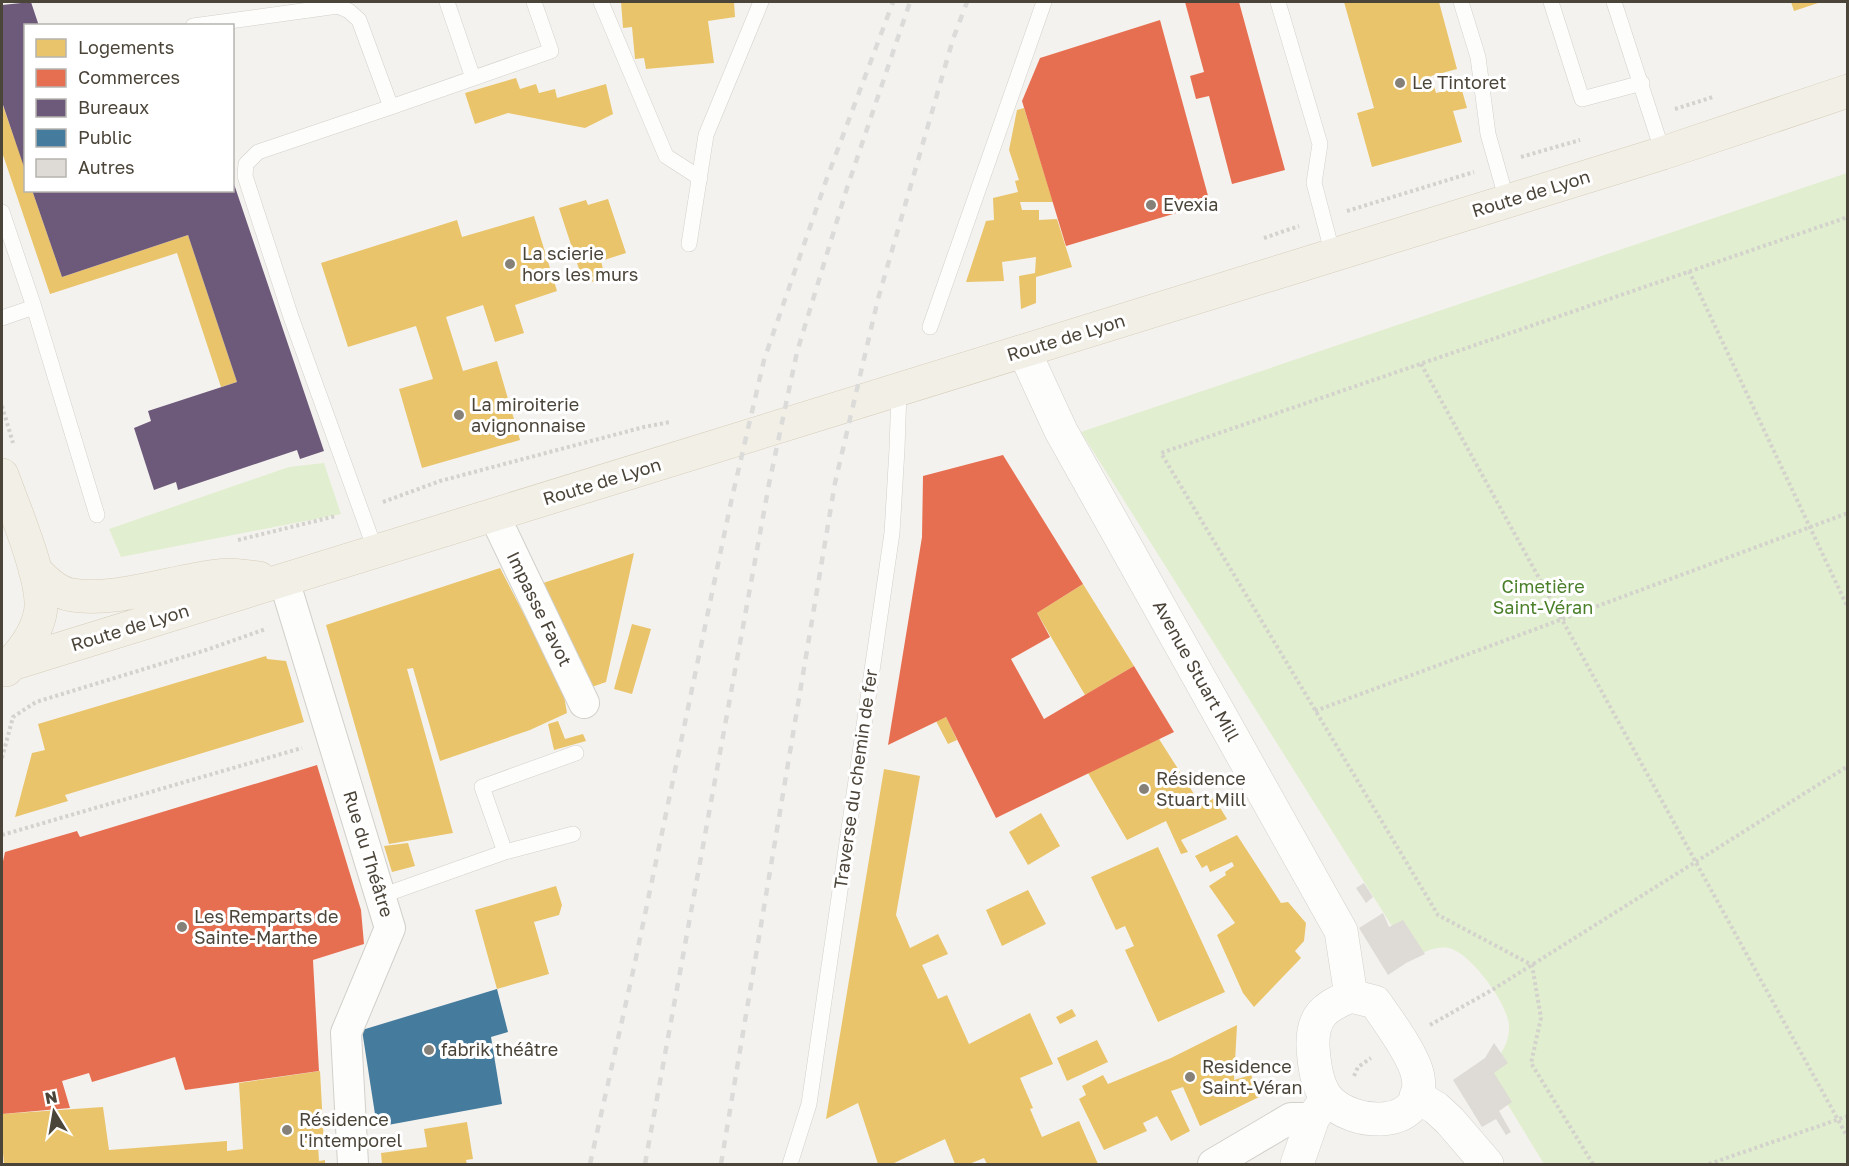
<svg xmlns="http://www.w3.org/2000/svg" width="1849" height="1166" font-family="'Golos Text',sans-serif">
<style>
.green{fill:#e1eecf}
.homes{fill:#e9c46a}
.shops{fill:#e76f51}
.offices{fill:#6d597a}
.public{fill:#457b9d}
.building{fill:#dedbd6}
.lines{fill:none;stroke-linecap:round;stroke-linejoin:round}
.service-casing{stroke:#d2d0cb;stroke-width:16}
.minor-casing{stroke:#d2d0cb;stroke-width:32}
.tertiary-casing{stroke:#d2d0cb;stroke-width:34}
.primary-casing{stroke:#d6cebb;stroke-width:34}
.path{stroke:#d3d2cc;stroke-width:4;stroke-dasharray:3 3;stroke-linecap:butt}
.service{stroke:#fdfdfc;stroke-width:15}
.minor{stroke:#fdfdfc;stroke-width:30}
.tertiary{stroke:#fdfdfc;stroke-width:33}
.primary{stroke:#f2efe6;stroke-width:33}
.rail{stroke:#dbdbda;stroke-width:4.5;stroke-dasharray:8 8;stroke-linecap:butt}
.poi-dot{fill:#868178;stroke:#fff;stroke-width:2}
.labels{text-anchor:middle;stroke-width:6;stroke-linejoin:round;paint-order:stroke}
.poi-label{font-size:18px;fill:#4b4439;stroke:#fff;text-anchor:start}
.street-label{font-size:18px;fill:#4b4439;stroke:#fff}
.park-label{font-size:18px;fill:#4a7f2a;stroke:#fff}
</style>
<rect width="100%" height="100%" fill="#f4f2ee"/>
<!-- green -->
<path class="green" d="M1847 173V1164H1544L1486 1069C1499 1058 1510 1044 1509 1025 1507 1003 1473 957 1452 949 1439 944 1424 952 1412 958L1081 432Z
M324 463 341 514 121 557 109 529 289 467Z"/>
<!-- homes -->
<path class="homes" d="M621 2H734L735 17 708 21 714 63 646 69 644 58 635 59 632 27 623 28Z
M1344 2H1439L1457 69 1431 76 1436 93 1461 87 1467 108 1453 111 1462 142 1372 167 1357 113 1374 108Z
M1791 2H1821L1794 11Z
M516 78 520 89 536 84 539 93 555 89 557 98 606 84 613 114 585 128 508 113 475 124 465 93Z
M2 103 26 171V190H32L62 277 188 235 237 382 221 387 177 253 50 294 2 152Z
M1024 108 1053 202H1020L1022 210H1039V220L1057 219 1072 267 1036 277V303L1021 309 1019 276 1035 273 1036 257 1002 262 1004 281 966 282 986 221 994 220 993 198 1018 192 1015 181 1019 180 1009 150 1017 110Z
M608 199 626 253 601 261 603 269 600 279 595 282 589 281 581 275 559 208 586 200 588 205Z
M534 216 557 291 515 305 524 333 495 342 483 305 446 317 463 371 497 361 520 440 422 468 399 389 433 379 416 326 348 347 321 263 457 220 462 237Z
M634 553 606 682 586 689 534 586Z
M500 568 563 690 567 713 530 730 440 761 413 668 407 669 453 833 389 844 326 625Z
M1083 584 1134 666 1085 695 1037 613Z
M632 624 651 629 632 694 614 689Z
M266 656 267 659 286 661 304 722 65 795 68 801 15 817 32 753 45 750 38 724Z
M946 717 957 740 948 744 936 721Z
M558 721 565 739 583 734 586 741 554 750 548 724Z
M1159 739 1201 805 1214 798 1227 819 1181 840 1188 852 1181 854 1166 821 1127 840 1088 773Z
M884 769 920 776 896 915 910 948 938 934 948 954 922 965 938 999 947 995 969 1044 1030 1013 1053 1064 1020 1078 1033 1108 1030 1109 1042 1137 1079 1121 1098 1164H987L984 1158 969 1164H955L945 1139 892 1164H878L858 1103 826 1119Z
M1041 813 1060 846 1028 865 1009 832Z
M1237 835 1281 903 1288 902 1306 923 1304 941 1295 951 1301 958 1254 1007 1243 993 1217 935 1235 923 1209 886 1226 875 1225 872 1234 866 1232 862 1210 872 1207 865 1202 868 1195 856Z
M408 843 415 866 392 872 384 846Z
M1158 847 1225 992 1158 1022 1125 950 1134 946 1125 926 1116 930 1091 877Z
M556 886 562 905 559 915 534 922 549 974 497 989 475 910Z
M1028 890 1046 924 1002 946 986 910Z
M1072 1009 1076 1016 1060 1024 1056 1017Z
M1237 1025 1234 1080 1251 1075 1261 1096 1200 1126 1183 1087 1171 1091 1190 1131 1171 1141 1157 1116 1143 1123 1147 1131 1104 1150 1079 1099 1086 1095 1082 1086 1103 1075 1108 1084 1171 1058Z
M1097 1040 1108 1062 1067 1081 1057 1058Z
M320 1071 324 1144 318 1145 319 1161 325 1160V1164H4L2 1141V1114L103 1107 109 1150 227 1141V1151L243 1149 239 1083Z
M467 1122 473 1159 466 1160 467 1164H382L381 1153 427 1147 424 1129Z"/>
<!-- shops -->
<path class="shops" d="M1185 2H1239L1285 170 1232 184 1209 96 1196 99 1190 76 1204 72Z
M1160 20 1210 203 1066 246 1022 101 1040 58Z
M1003 455 1083 584 1037 613 1050 637 1011 659 1044 719 1134 666 1174 732 996 818 946 717 888 745 922 537 923 476Z
M317 765 361 910 364 944 313 960 319 1071 185 1090 175 1057 92 1082 89 1073 62 1081 70 1108 2 1114V866L5 852 77 831 80 837Z"/>
<!-- offices -->
<path class="offices" d="M31 2 39 26H26L25 170 2 102V5Z
M233 181 324 451 300 459 297 450 178 490 176 482 154 490 134 428 151 421 148 411 237 382 188 235 62 277 32 190H232Z"/>
<!-- public -->
<path class="public" d="M497 989 508 1032 491 1037 502 1104 377 1127 362 1030Z"/>
<!-- building -->
<path class="building" d="M1364 883 1373 897 1366 903 1356 888Z
M1383 913 1389 927 1403 920 1425 954 1406 963 1388 975 1359 928Z
M1494 1043 1508 1063 1494 1073 1512 1102 1499 1111 1511 1132 1506 1135 1496 1119 1482 1127 1453 1080 1485 1058Z"/>
<g class="lines">
<defs>
<path id="service" d="M447 2 473 78
M601 2 666 156 700 178
M1278 2 1320 144 1314 183 1333 255
M1461 2 1478 57 1488 134 1507 201
M1551 2 1582 99 1642 83
M1614 2 1663 153
M193 26 338 6 349 11 359 20 391 107 258 152 246 164 245 176 291 317 376 552
M391 107 551 51 534 2
M2 212 34 307 2 318
M689 244 706 135 761 2
M34 307 97 515
M930 327 1044 2
M505 852 573 834
M381 896 505 852 482 787 576 753
M790 1164 809 1104 892 533 897 449 899 390"/>
<path id="minor" d="M494 515 584 703
M284 580 390 928 346 1033 353 1164
M1213 1164 1291 1118H1313"/>
<path id="tertiary" d="M1024 351 1061 431 1341 931 1351 996
M1351 996 1375 1002C1387 1019 1415 1057 1418 1077 1427 1130 1352 1128 1327 1098 1316 1084 1314 1063 1313 1046 1312 1015 1326 1006 1351 996Z
M1416 1096 1436 1108 1450 1121 1487 1164
M1297 1164 1313 1118 1327 1098"/>
<path id="primary" d="M2 475C13 506 47 584 40 614 35 637 21 652 6 670
M35 570C45 581 57 593 72 595 118 603 180 578 227 575 238 575 249 577 259 578
M2 667 1663 153 1848 91"/>
</defs>
<!-- service casing -->
<use href="#service" class="service-casing"/>
<!-- minor casing -->
<use href="#minor" class="minor-casing"/>
<!-- tertiary casing -->
<use href="#tertiary" class="tertiary-casing"/>
<!-- primary casing -->
<use href="#primary" class="primary-casing"/>
<!-- path -->
<path class="path" d="M1675 109 1713 97
M1521 157 1580 140
M1347 211 1474 172
M1264 238 1299 226
M1689 271 1848 608
M1421 364 1848 1138
M2 406 13 443
M383 502 440 481 644 427 670 422
M238 540 336 516
M1315 711 1848 513
M2 758 13 717 36 702 203 651 266 629
M2 835 302 748
M1430 1025 1492 990 1848 766
M1354 1076 1358 1067 1371 1058
M1593 1164 1531 1063 1541 1018 1532 965 1438 915 1161 453 1848 217
M1709 1164 1848 1116"/>
<!-- service -->
<use href="#service" class="service"/>
<!-- minor -->
<use href="#minor" class="minor"/>
<!-- tertiary -->
<use href="#tertiary" class="tertiary"/>
<!-- primary -->
<use href="#primary" class="primary"/>
<!-- rail -->
<path class="rail" d="M590 1164 634 967 731 502 764 360 827 178 893 2
M645 1164 769 484 797 352 847 188 910 2
M721 1164 835 483 878 299 953 39 967 2"/>
</g>
<!-- markers -->
<g class="poi-dot">
<circle cx="1400" cy="83" r="6"/>
<circle cx="1151" cy="205" r="6"/>
<circle cx="510" cy="264" r="6"/>
<circle cx="459" cy="415" r="6"/>
<circle cx="1144" cy="789" r="6"/>
<circle cx="182" cy="927" r="6"/>
<circle cx="429" cy="1050" r="6"/>
<circle cx="1190" cy="1077" r="6"/>
<circle cx="287" cy="1130" r="6"/>
</g>
<g class="labels">
<!-- poi labels -->
<g class="poi-label">
<text x="1412" y="89">Le Tintoret</text>
<text x="1163" y="211">Evexia</text>
<text x="522" y="260">La scierie<tspan x="522" dy="21">hors les murs</tspan></text>
<text x="471" y="411">La miroiterie<tspan x="471" dy="21">avignonnaise</tspan></text>
<text x="1156" y="785">Résidence<tspan x="1156" dy="21">Stuart Mill</tspan></text>
<text x="194" y="923">Les Remparts de<tspan x="194" dy="21">Sainte-Marthe</tspan></text>
<text x="441" y="1056">fabrik théâtre</text>
<text x="1202" y="1073">Residence<tspan x="1202" dy="21">Saint-Véran</tspan></text>
<text x="299" y="1126">Résidence<tspan x="299" dy="21">l'intemporel</tspan></text>
</g>
<!-- street labels -->
<g class="street-label">
<text transform="translate(1531 194) rotate(-17)" y="6">Route de Lyon</text>
<text transform="translate(1066 338) rotate(-17)" y="6">Route de Lyon</text>
<text transform="translate(602 482) rotate(-17)" y="6">Route de Lyon</text>
<text transform="translate(539 609) rotate(64)" y="6">Impasse Favot</text>
<text transform="translate(130 628) rotate(-17)" y="6">Route de Lyon</text>
<text transform="translate(1196 671) rotate(61)" y="6">Avenue Stuart Mill</text>
<text transform="translate(856 779) rotate(-82)" y="6">Traverse du chemin de fer</text>
<text transform="translate(368 854) rotate(73)" y="6">Rue du Théâtre</text>
</g>
<!-- park labels -->
<g class="park-label">
<text x="1543" y="593">Cimetière<tspan x="1543" dy="21">Saint-Véran</tspan></text>
</g>
</g>
<!-- border -->
<rect width="1849" height="1166" fill="none" stroke="#4b4439" stroke-width="6"/>
<!-- legend -->
<rect x="24" y="24" width="210" height="168" fill="#ffffff" stroke="#b7b4b0" stroke-width="1.5"/>
<rect x="36" y="39" width="30" height="18" fill="#e9c46a" stroke="#b7b4b0" stroke-width="1.5"/>
<text x="78" y="54" font-size="18" fill="#4b4439">Logements</text>
<rect x="36" y="69" width="30" height="18" fill="#e76f51" stroke="#b7b4b0" stroke-width="1.5"/>
<text x="78" y="84" font-size="18" fill="#4b4439">Commerces</text>
<rect x="36" y="99" width="30" height="18" fill="#6d597a" stroke="#b7b4b0" stroke-width="1.5"/>
<text x="78" y="114" font-size="18" fill="#4b4439">Bureaux</text>
<rect x="36" y="129" width="30" height="18" fill="#457b9d" stroke="#b7b4b0" stroke-width="1.5"/>
<text x="78" y="144" font-size="18" fill="#4b4439">Public</text>
<rect x="36" y="159" width="30" height="18" fill="#dedbd6" stroke="#b7b4b0" stroke-width="1.5"/>
<text x="78" y="174" font-size="18" fill="#4b4439">Autres</text>
<!-- north arrow -->
<g transform="translate(54 1112) rotate(349)" stroke="#ffffff" stroke-width="4.5" paint-order="stroke">
<path d="M0-4.5L10 22L0 15L-10 22Z" fill="#4b4439"/>
<text y="-9" font-size="16" font-weight="bold" text-anchor="middle" fill="#4b4439">N</text>
</g>
</svg>
